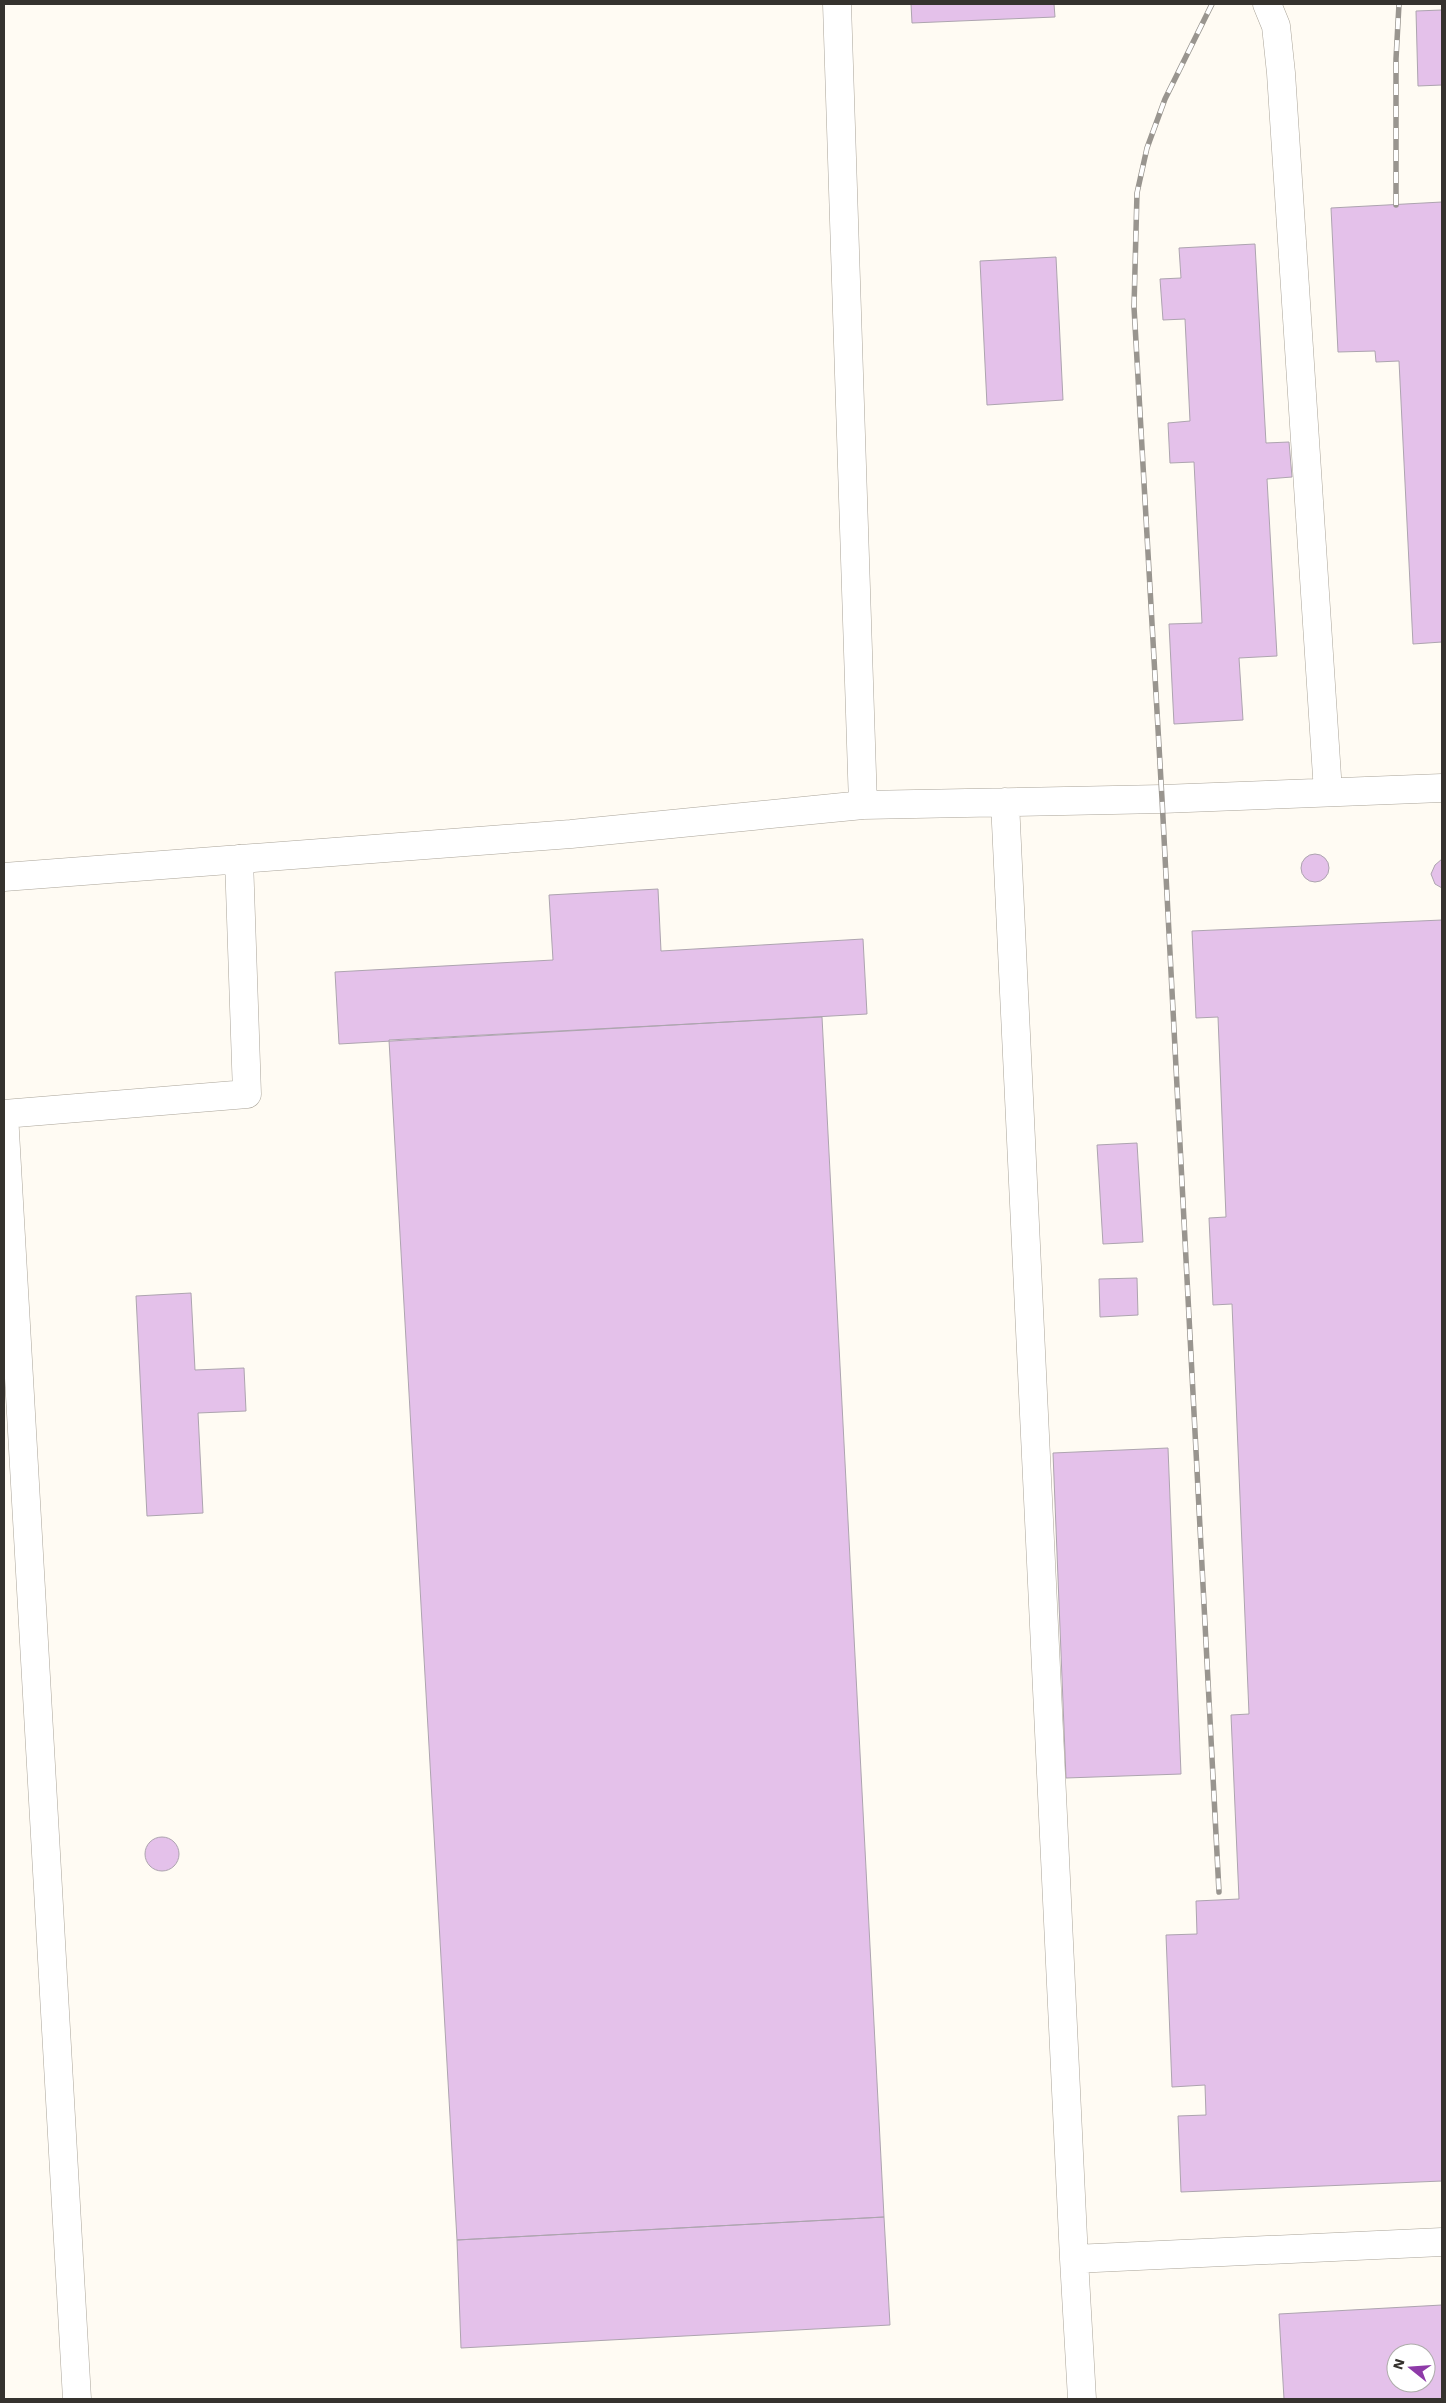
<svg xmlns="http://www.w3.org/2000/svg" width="1446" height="2403" font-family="'Work Sans',sans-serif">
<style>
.building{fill:#e4c1ea;stroke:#ada4af;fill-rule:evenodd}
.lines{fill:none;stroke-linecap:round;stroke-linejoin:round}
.minor-casing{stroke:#aaa499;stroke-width:29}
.minor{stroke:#fff;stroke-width:28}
.rail-casing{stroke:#99958f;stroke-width:5.5}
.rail{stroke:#fff;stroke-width:4;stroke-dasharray:11;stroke-linecap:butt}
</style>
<rect width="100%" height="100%" fill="#fffbf3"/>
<!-- building -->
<path class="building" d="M911 4H1054L1055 17 912 23Z
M1442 10V85L1418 86 1416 11Z
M1442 202V642L1413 644 1399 361 1376 362 1375 351 1338 352 1331 208Z
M1255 244 1266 443 1289 442 1292 477 1267 479 1277 656 1239 658 1243 720 1174 724 1169 624 1202 623 1194 462 1170 463 1168 423 1190 421 1185 319 1163 320 1160 279 1181 278 1179 248Z
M1056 257 1063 400 987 405 980 261Z
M1301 868a14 14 0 1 1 28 0a14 14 0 1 1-28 0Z
M1442 859V888L1435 884 1431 874 1435 865Z
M658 889 661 951 863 939 867 1014 339 1044 335 972 553 960 549 895Z
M1442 920V2181L1181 2192 1178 2116 1206 2115 1205 2085 1172 2087 1166 1935 1197 1934 1196 1901 1239 1899 1231 1715 1249 1714 1232 1304 1213 1305 1209 1218 1226 1217 1218 1017 1196 1018 1192 931Z
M822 1017 884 2217 457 2240 389 1040Z
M1137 1143 1143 1242 1103 1244 1097 1145Z
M1137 1278 1138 1315 1100 1317 1099 1279Z
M191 1293 195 1370 244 1368 246 1411 198 1413 203 1513 147 1516 136 1296Z
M1168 1448 1181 1774 1066 1778 1053 1453Z
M145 1854a17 17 0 1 1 34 0a17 17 0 1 1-34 0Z
M884 2217 890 2325 461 2348 457 2240Z
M1442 2305V2399H1284L1279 2314ZM1396 2353H1426V2383H1396Z"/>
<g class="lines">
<defs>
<path id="minor" d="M837 4 863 805 1162 799 1442 788
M1267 4 1276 26 1281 73 1328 792
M1005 802 1074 2259
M4 877 571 834 863 805
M77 2399 4 1114 247 1094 239 859
M1082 2399 1074 2259 1442 2242"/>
</defs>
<!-- minor casing -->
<use href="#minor" class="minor-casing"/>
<!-- minor -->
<use href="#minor" class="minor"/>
<defs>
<path id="rail" d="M1212 4 1165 99 1147 148 1137 193 1134 307 1162 799 1219 1892
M1396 205V59L1399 4"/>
</defs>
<!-- rail casing -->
<use href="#rail" class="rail-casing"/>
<!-- rail -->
<use href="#rail" class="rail"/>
</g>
<!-- border -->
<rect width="1446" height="2403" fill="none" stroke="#35322e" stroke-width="10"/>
<!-- north arrow -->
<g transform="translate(1411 2368) rotate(287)"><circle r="24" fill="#ffffff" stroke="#aeadab"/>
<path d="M0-4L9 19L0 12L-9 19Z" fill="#8e3aa8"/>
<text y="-8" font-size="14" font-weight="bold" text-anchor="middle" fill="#35322e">N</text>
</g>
</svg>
